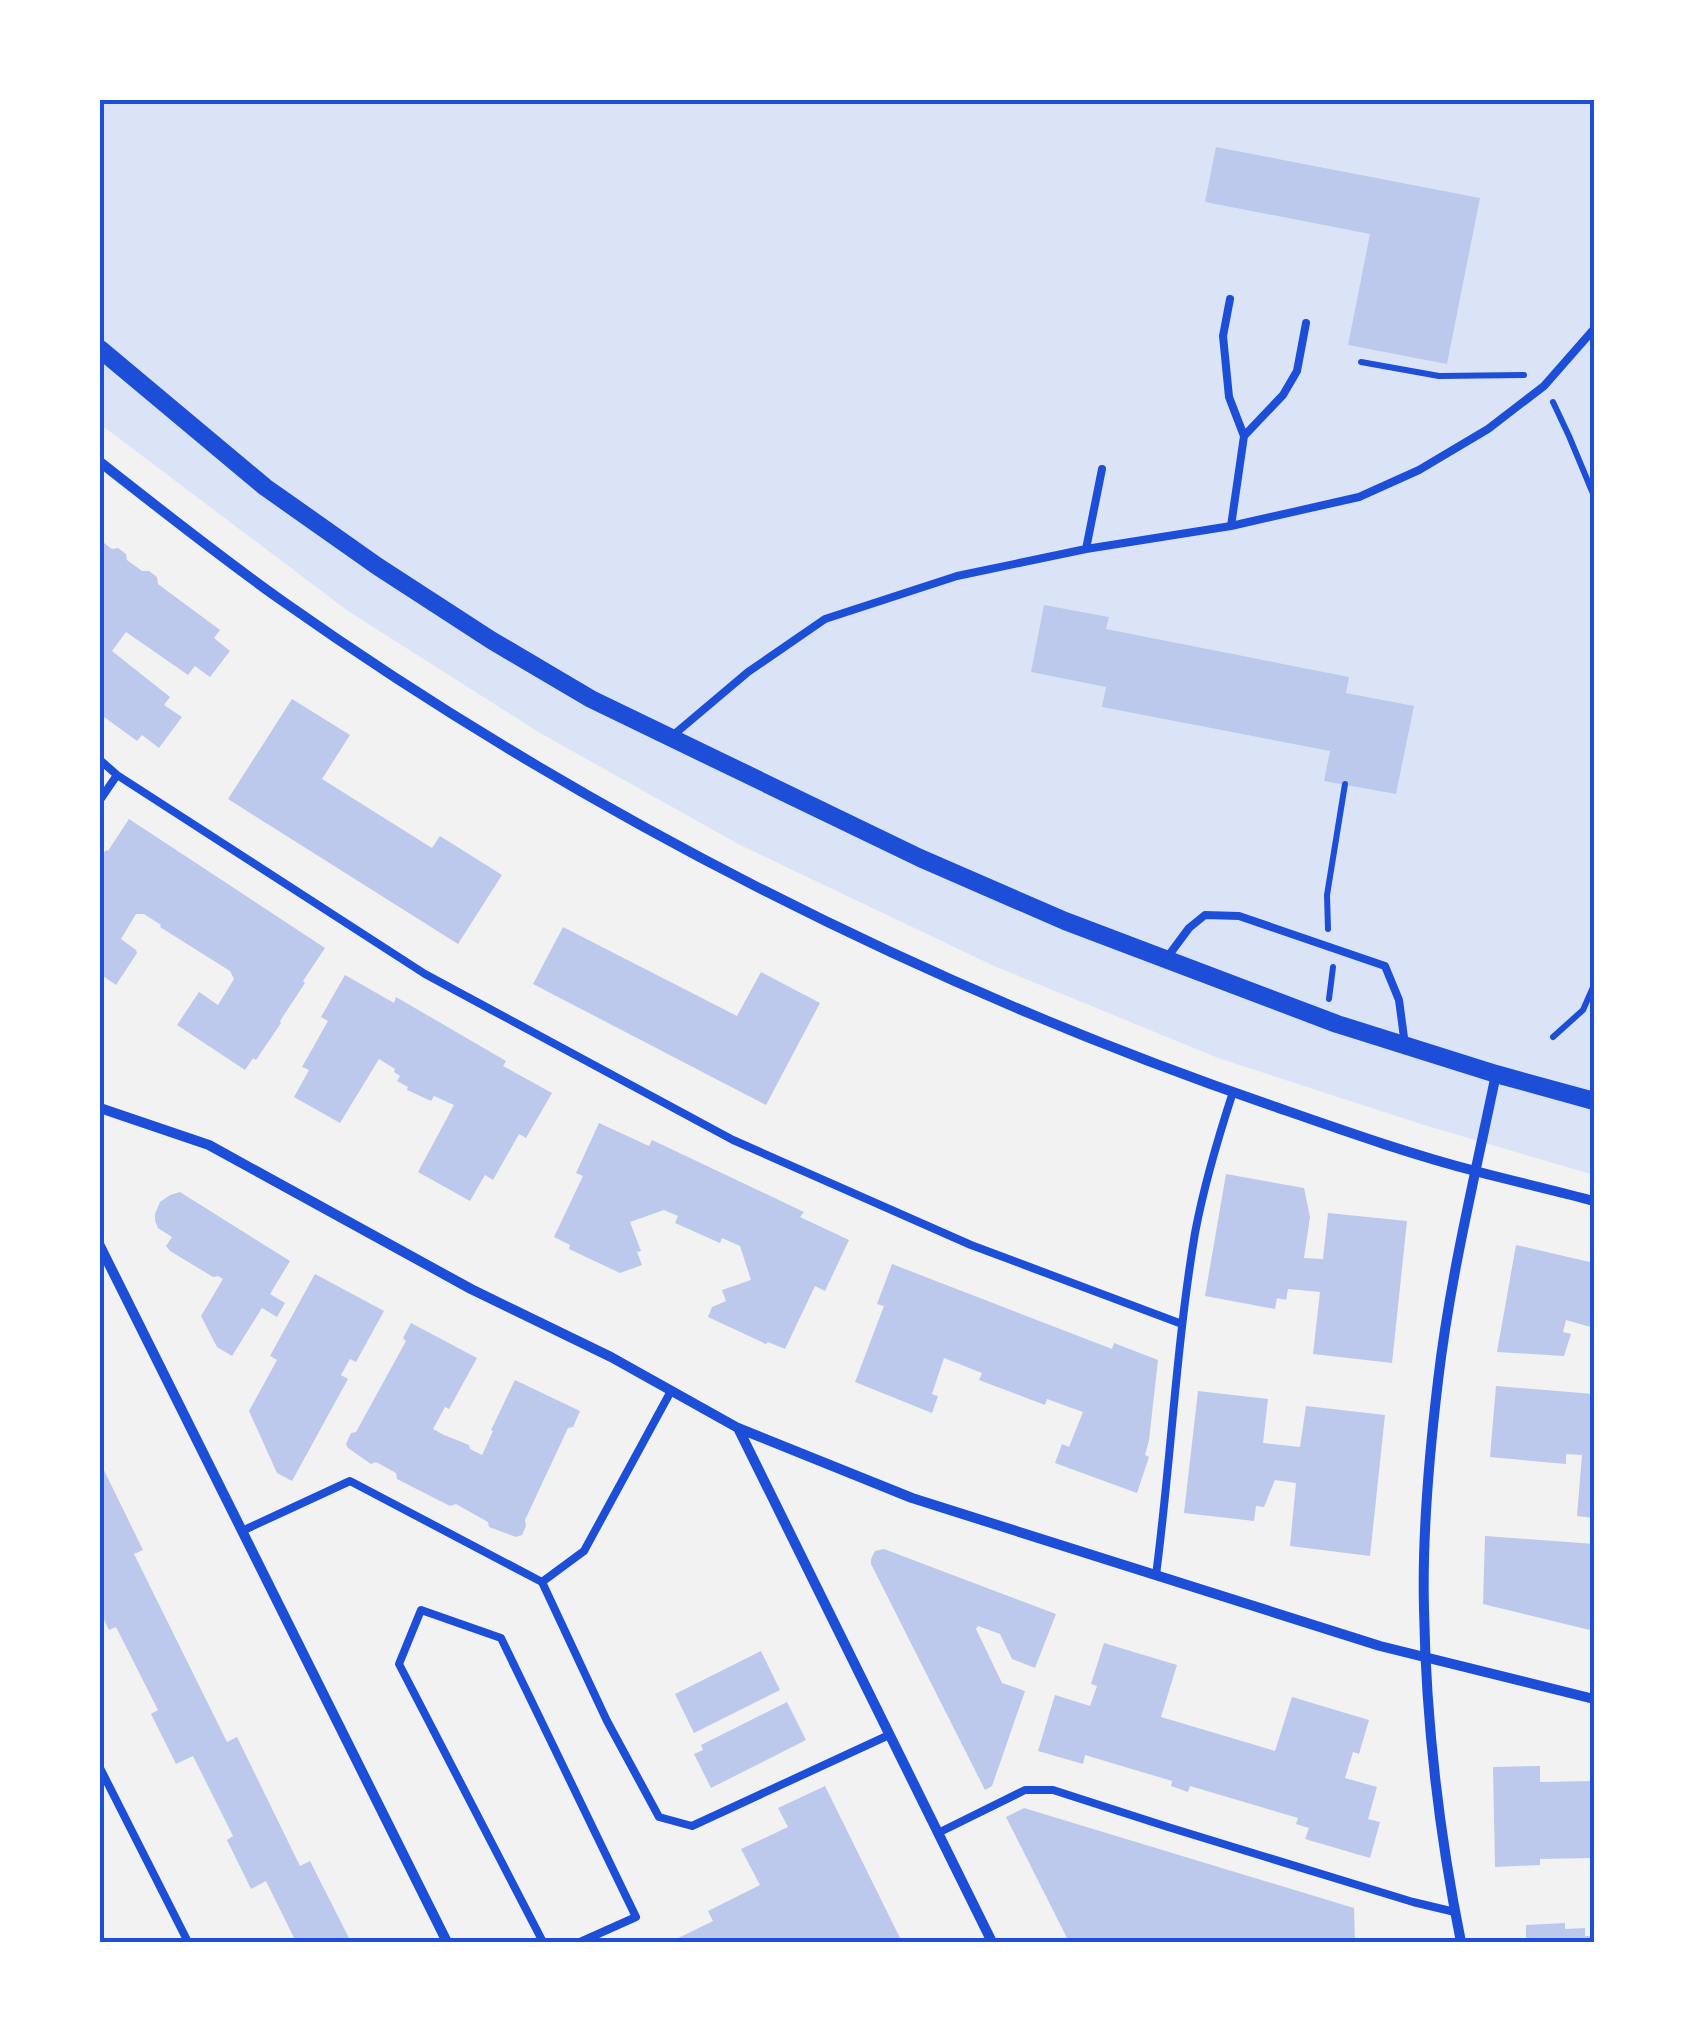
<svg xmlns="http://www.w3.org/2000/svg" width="1694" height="2042" font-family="'Exo 2',sans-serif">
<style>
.green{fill:#dbe4f7}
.building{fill:#bdc9ec}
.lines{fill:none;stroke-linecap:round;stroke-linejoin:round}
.path{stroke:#1d4ed8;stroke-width:6}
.service{stroke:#1d4ed8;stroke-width:8}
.minor{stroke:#1d4ed8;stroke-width:10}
.tertiary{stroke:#1d4ed8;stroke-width:18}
.neatline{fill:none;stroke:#1d4ed8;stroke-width:4}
</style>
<rect width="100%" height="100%" fill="#f2f2f2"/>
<!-- green -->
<path class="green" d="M100 100H1594V1175L1424 1125 1218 1058 994 966 740 845 540 733 348 611 100 424Z"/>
<!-- building -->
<path class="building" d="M1216 147 1480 198 1447 364 1348 345 1370 234 1205 202Z
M100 540 112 549 118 548 126 554 127 560 142 571H149L157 577 158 584 220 630 214 638 230 651 210 677 195 666 188 675 126 632 112 651 170 697 164 705 182 717 159 748 142 735 137 741 100 714Z
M1044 605 1109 617 1106 629 1349 677 1346 693 1414 706 1396 794 1324 781 1330 751 1102 707 1106 687 1031 672Z
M292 699 350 735 322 779 432 848 440 836 502 875 458 944 228 799Z
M129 819 325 948 303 981 305 983 280 1021 281 1023 256 1060 253 1058 245 1070 177 1025 199 992 218 1005 234 979 230 971 160 927 161 925 144 914H136L121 939 136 950 137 953 116 985 100 974V858L106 850 108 851Z
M563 927 737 1016 761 972 820 1003 766 1105 533 984Z
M345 975 394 1003 396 997 506 1061 503 1066 552 1093 526 1138 519 1134 493 1180 485 1175 470 1201 418 1172 454 1105 434 1096 431 1101 407 1090 408 1087 397 1081 400 1076 394 1072 395 1069 379 1059 340 1123 294 1097 309 1070 302 1067 328 1021 321 1017Z
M599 1123 649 1146 652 1140 804 1212 800 1217 849 1240 825 1291 815 1286 785 1349 768 1342 766 1344 708 1317 712 1307 726 1301 722 1290 751 1280 740 1246 722 1238 720 1243 675 1223 678 1216 664 1210 630 1222 641 1251 637 1252 642 1265 620 1273 569 1249 570 1245 554 1237 583 1176 576 1173Z
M1226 1174 1304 1188 1310 1217 1304 1258 1323 1259 1328 1213 1407 1221 1392 1363 1313 1354 1320 1292 1288 1289 1286 1300 1277 1298 1275 1309 1205 1296Z
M180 1192 290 1261 270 1294 285 1303 277 1317 262 1308 232 1356 217 1347 201 1316 223 1279 218 1276 213 1277 170 1251 166 1246 172 1237 158 1228 155 1221V1214L160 1202 170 1195Z
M1516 1245 1594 1263V1328L1566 1320 1563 1332 1571 1334 1564 1356 1497 1352Z
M892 1264 1112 1349 1114 1343 1158 1360 1149 1440 1145 1455 1149 1457 1137 1493 1055 1463 1062 1444 1069 1447 1083 1412 1047 1399 1045 1405 979 1380 982 1373 944 1358 932 1394 938 1396 932 1413 855 1382 884 1306 877 1304Z
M315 1274 384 1311 356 1362 350 1359 341 1375 348 1379 292 1481 277 1473 249 1411 277 1360 270 1356Z
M411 1323 477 1358 449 1409 445 1407 433 1429 444 1435 469 1445 470 1449 482 1455 493 1431 491 1430 515 1380 580 1411 573 1427 568 1428 525 1520 526 1526 522 1535 516 1537 489 1527 488 1522 456 1504 450 1506 397 1479 396 1473 376 1462 371 1464 348 1448 346 1444 351 1433 356 1432 406 1341 403 1338Z
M1496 1386 1594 1394V1518L1577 1516 1582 1455 1566 1454V1464L1490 1457Z
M1198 1391 1268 1399 1263 1443 1300 1447 1306 1406 1385 1415 1370 1556 1290 1546 1296 1483 1275 1480 1264 1507 1256 1506 1254 1521 1184 1513Z
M100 1462 143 1550 134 1554 227 1742 237 1737 300 1866 310 1861 351 1942H296L266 1881 251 1889 227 1840 233 1836 193 1756 176 1764 151 1714 158 1710 116 1627 109 1630 100 1611Z
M1485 1536 1594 1544V1631L1483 1604Z
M884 1549 1056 1614 1035 1668 1012 1659 1000 1634 978 1626 976 1629 1002 1683 1025 1691 992 1786 985 1790 871 1564V1559L875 1551Z
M1104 1643 1177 1665 1161 1717 1275 1751 1292 1697 1369 1720 1359 1754 1353 1752 1345 1778 1377 1787 1368 1819 1380 1822 1370 1858 1305 1839 1309 1828 1296 1824 1298 1818 1190 1786 1188 1792 1171 1786 1172 1781 1085 1755 1083 1764 1038 1751 1055 1695 1090 1706 1097 1686 1091 1684Z
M761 1651 780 1690 694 1733 675 1694Z
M787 1702 806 1740 711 1788 694 1754 703 1750 701 1745Z
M1540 1766V1782L1594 1781V1858L1540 1859V1865L1495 1867 1493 1767Z
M825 1786 902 1942H670L713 1921 708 1911 760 1885 741 1849 788 1827 778 1808Z
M1024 1808 1354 1908 1355 1942H1069L1006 1817Z
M1565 1923V1929L1585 1928V1936H1594V1942H1526V1925Z"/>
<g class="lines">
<!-- path -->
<path class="path" d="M1361 362 1439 376 1524 375
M1553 402 1569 436 1594 496
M1328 929 1327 895 1345 784
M1329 999 1333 967
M1553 1037 1583 1010 1594 985"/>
<!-- service -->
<path class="service" d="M1230 299 1223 336 1229 397 1244 436 1231 526
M1244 436 1283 395 1297 371 1306 323
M1086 549 1102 469
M671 737 748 672 825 619 957 576 1086 549 1231 526 1359 497 1419 470 1488 429 1544 386 1594 329
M100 760 117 775
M100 800 117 775 425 974 733 1140 971 1245 1182 1324
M1166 959 1189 928 1205 915 1239 916 1385 966 1399 1000 1405 1045
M242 1531 350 1481 542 1582 607 1721 659 1817 692 1826 889 1735
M1156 1575C1171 1461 1176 1346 1195 1233 1204 1185 1218 1138 1233 1092
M542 1582 584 1551 671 1391
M100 1768 188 1942
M938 1833 1025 1790H1053L1168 1827 1413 1902 1455 1912
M543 1942 399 1664 421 1610 501 1638 636 1917 580 1942"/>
<!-- minor -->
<path class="minor" d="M100 462C160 509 219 556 281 600 581 812 923 986 1270 1105 1339 1129 1409 1154 1479 1172 1517 1182 1556 1191 1594 1201
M100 1108 209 1145 471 1289 611 1357 738 1428 912 1498 1380 1646 1594 1699
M100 1246 447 1942
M738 1428 992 1942
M1461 1942C1439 1833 1426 1721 1424 1609 1422 1534 1429 1456 1438 1381 1450 1278 1475 1176 1496 1074"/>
<!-- tertiary -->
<path class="tertiary" d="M100 349 265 487 377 566 491 640 591 699 920 858 1065 921 1337 1024 1496 1074 1594 1101"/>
</g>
<!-- border -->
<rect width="1694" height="2042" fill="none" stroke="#ffffff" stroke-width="205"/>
<rect x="102" y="102" width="1490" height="1838" class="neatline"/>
</svg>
